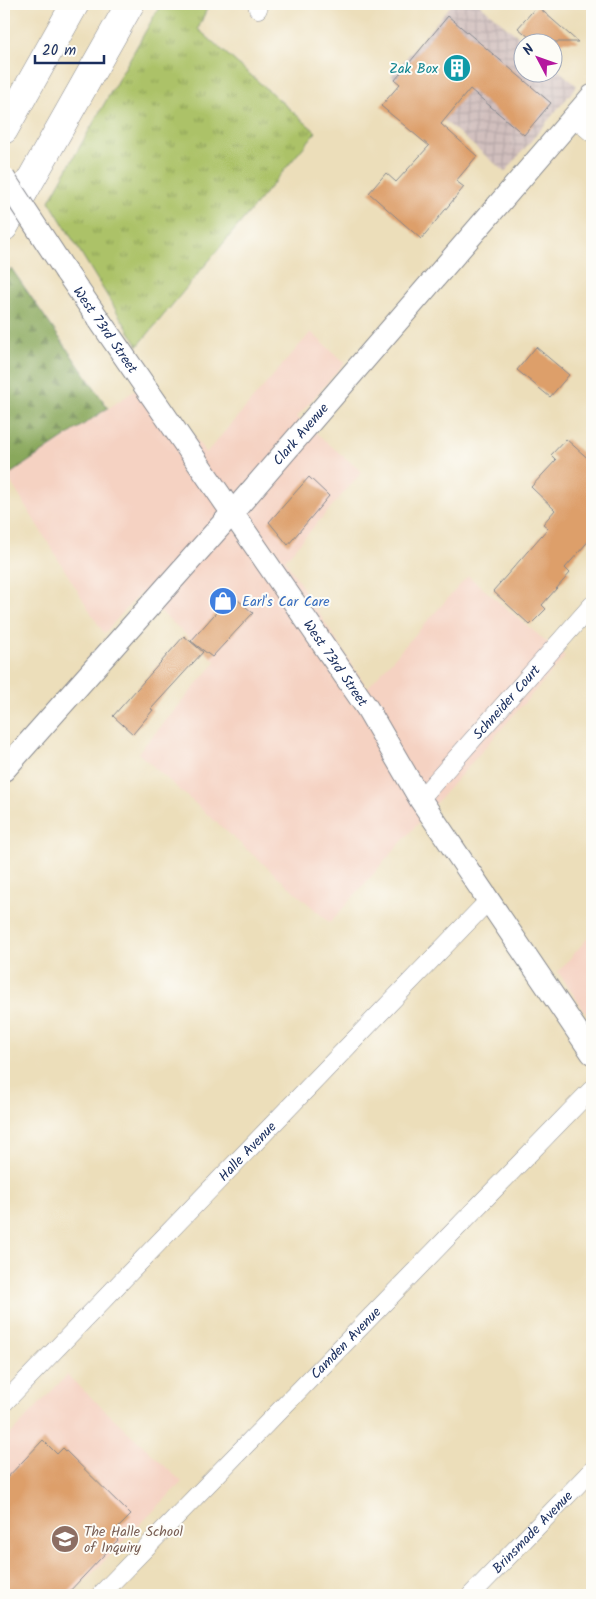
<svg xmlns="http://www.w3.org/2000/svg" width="596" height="1599" font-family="Kalam,sans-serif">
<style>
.built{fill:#f5d2c2}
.industrial{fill:url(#industrial-grid)}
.grass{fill:url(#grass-tufts);stroke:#647862}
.forest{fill:url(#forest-firs);stroke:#526c5d}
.building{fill:#dd9f6b}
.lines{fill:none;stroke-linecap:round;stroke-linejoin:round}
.minor-casing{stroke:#84868c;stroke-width:19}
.tertiary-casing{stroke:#84868c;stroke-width:24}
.motorway-casing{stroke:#84868c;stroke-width:29}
.minor{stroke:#fff;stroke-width:18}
.tertiary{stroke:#fff;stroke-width:22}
.motorway{stroke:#fff;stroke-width:28}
.tertiary-bridge-casing{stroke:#84868c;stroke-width:24;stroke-linecap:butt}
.tertiary-bridge{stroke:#fff;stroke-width:22}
.labels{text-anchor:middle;stroke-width:4;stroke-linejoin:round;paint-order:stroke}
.culture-label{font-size:14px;fill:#0d838f;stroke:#fdfcf7;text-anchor:end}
.street-label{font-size:14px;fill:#1b2f5e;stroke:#fdfcf7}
.shop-label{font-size:14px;fill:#366cbe;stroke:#fdfcf7;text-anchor:start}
.education-label{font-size:14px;fill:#785e54;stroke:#fdfcf7;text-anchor:start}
</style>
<defs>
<pattern id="industrial-grid" width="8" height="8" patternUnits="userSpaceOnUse" patternTransform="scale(1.25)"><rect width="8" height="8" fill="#d1bfbd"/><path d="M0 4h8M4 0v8" fill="none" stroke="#b3a4a5"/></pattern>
<pattern id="grass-tufts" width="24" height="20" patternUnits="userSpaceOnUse" patternTransform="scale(1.25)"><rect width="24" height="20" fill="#acc267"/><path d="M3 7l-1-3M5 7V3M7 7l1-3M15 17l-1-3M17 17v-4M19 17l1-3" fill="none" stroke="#8b9e58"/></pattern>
<pattern id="forest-firs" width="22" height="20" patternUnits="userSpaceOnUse" patternTransform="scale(1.25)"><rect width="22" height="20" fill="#89a85c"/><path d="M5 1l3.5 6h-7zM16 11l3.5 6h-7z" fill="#6f894f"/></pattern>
</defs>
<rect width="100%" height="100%" fill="#fdfcf7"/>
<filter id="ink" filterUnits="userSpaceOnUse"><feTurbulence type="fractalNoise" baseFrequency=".02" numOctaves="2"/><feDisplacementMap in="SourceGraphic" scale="10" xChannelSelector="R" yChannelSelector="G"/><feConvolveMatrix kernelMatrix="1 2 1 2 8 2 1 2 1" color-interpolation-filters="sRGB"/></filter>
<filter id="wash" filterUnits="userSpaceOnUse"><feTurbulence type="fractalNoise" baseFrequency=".0096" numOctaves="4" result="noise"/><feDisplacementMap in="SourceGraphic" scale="20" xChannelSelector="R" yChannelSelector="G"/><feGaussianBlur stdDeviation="1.12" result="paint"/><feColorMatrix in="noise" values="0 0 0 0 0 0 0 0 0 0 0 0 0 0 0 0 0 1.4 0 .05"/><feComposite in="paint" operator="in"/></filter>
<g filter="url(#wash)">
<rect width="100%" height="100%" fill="#ecdeba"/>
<!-- built -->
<path class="built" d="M311 332 345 363 297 417 362 472 285 560 367 688 468 576 565 657 330 923 138 753 216 662 140 593 104 634 7 476 152 379 206 453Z
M592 933V1022L558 972Z
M67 1375 182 1482 71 1595H4V1441Z"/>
<!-- industrial -->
<path class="industrial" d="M452 4H479L525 42H524V72H554V66L577 86 505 172 391 76Z"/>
<!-- grass -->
<path class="grass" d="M161 4H209L198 29 316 132 138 346 49 201Z"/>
<!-- forest -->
<path class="forest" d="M11 268 108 408 7 476 4 481V281Z"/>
<g id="blocks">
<!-- building -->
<path class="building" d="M537 6 578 42H535L518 28Z
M448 16 551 103 524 135 470 89 441 124 477 156 456 181 464 187 421 239 369 193 386 173 396 182 429 146 381 106 400 84 395 80Z
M536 347 569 375 550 397 517 370Z
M566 439 592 462V537L565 568 570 573 542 605 546 609 530 625 493 591 548 528 543 524 555 510 531 487 556 460 551 455Z
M309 477 329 496 288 545 269 522Z
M228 599 238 600 253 613 212 657 191 641Z
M184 636 203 652 151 709 153 710 133 734 113 716Z
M43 1440 57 1454 63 1448 131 1515 112 1534 118 1540 66 1595H4V1481Z"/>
</g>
</g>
<g filter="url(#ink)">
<use href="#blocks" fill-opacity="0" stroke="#84868c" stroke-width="1"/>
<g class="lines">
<defs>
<g id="minor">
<path d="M258 9 259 4"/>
<path d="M574 118 592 133"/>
<path id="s1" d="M420 799 592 605"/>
<path id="s2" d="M4 1403 489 900"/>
<path id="s3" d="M100 1595 592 1089"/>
<path id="s4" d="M471 1595 592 1470"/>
</g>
<g id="tertiary">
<path id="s5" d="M66 272 367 708 420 799 592 1053"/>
<path id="s6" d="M4 770 233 512 592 96"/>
</g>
<path id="motorway" d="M4 130 75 4
M4 227 130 4"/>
</defs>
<!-- minor casing -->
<use href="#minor" class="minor-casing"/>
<!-- tertiary casing -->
<use href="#tertiary" class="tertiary-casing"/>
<!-- motorway casing -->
<use href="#motorway" class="motorway-casing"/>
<!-- minor -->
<use href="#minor" class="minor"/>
<!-- tertiary -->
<use href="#tertiary" class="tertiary"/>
<!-- motorway -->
<use href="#motorway" class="motorway"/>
<defs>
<path id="tertiary-bridge" d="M4 178 66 272"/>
</defs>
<!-- tertiary-bridge casing -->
<use href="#tertiary-bridge" class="tertiary-bridge-casing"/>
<!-- tertiary-bridge -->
<use href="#tertiary-bridge" class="tertiary-bridge"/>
</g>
</g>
<!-- icons -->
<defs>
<symbol id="building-disc" viewBox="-11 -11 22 22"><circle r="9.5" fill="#0f9aa8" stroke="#fdfcf7"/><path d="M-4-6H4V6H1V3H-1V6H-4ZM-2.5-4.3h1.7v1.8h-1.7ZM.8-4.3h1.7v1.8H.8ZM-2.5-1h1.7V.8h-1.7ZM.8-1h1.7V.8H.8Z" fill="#fff"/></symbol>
<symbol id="shop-disc" viewBox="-11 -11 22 22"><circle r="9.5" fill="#3f7fe0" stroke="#fdfcf7"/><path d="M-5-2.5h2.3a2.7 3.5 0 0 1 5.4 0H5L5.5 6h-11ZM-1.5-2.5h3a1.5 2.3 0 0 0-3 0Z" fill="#fff"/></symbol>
<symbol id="school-disc" viewBox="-11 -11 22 22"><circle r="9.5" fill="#8d6e63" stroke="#fdfcf7"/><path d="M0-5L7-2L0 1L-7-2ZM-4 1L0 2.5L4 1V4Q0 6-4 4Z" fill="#fff"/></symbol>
</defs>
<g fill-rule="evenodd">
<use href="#building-disc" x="441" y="52" width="32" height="32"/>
<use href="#shop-disc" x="207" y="585" width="32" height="32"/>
<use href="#school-disc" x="49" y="1523" width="32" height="32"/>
</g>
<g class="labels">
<!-- culture labels -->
<g class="culture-label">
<text x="438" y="73">Zak Box</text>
</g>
<!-- street labels -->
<g class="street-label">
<text dy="5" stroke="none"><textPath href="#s5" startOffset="70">West 73rd Street</textPath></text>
<text dy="5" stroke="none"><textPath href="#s6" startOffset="448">Clark Avenue</textPath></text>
<text dy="5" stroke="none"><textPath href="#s5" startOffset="475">West 73rd Street</textPath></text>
<text dy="5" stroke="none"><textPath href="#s1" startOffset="130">Schneider Court</textPath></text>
<text dy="5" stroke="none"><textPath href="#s2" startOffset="350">Halle Avenue</textPath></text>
<text dy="5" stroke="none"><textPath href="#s3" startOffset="352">Camden Avenue</textPath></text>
<text dy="5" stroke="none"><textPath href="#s4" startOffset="88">Brinsmade Avenue</textPath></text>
</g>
<!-- shop labels -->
<g class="shop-label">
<text x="242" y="606">Earl's Car Care</text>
</g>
<!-- education labels -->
<g class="education-label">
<text x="84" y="1536">The Halle School<tspan x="84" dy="16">of Inquiry</tspan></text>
</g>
</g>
<!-- margin -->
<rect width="596" height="1599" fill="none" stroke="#fdfcf7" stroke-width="20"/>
<!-- north arrow -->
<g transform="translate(538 58) rotate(311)"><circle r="24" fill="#fdfcf7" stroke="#a3aaba"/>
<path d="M0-4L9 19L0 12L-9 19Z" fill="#b5179e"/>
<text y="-8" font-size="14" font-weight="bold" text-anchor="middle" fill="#1b2f5e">N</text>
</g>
<!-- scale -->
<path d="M35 55v8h69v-8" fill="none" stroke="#1b2f5e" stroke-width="2.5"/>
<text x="42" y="55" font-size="15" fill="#1b2f5e" stroke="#fdfcf7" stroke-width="4" paint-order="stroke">20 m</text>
</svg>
